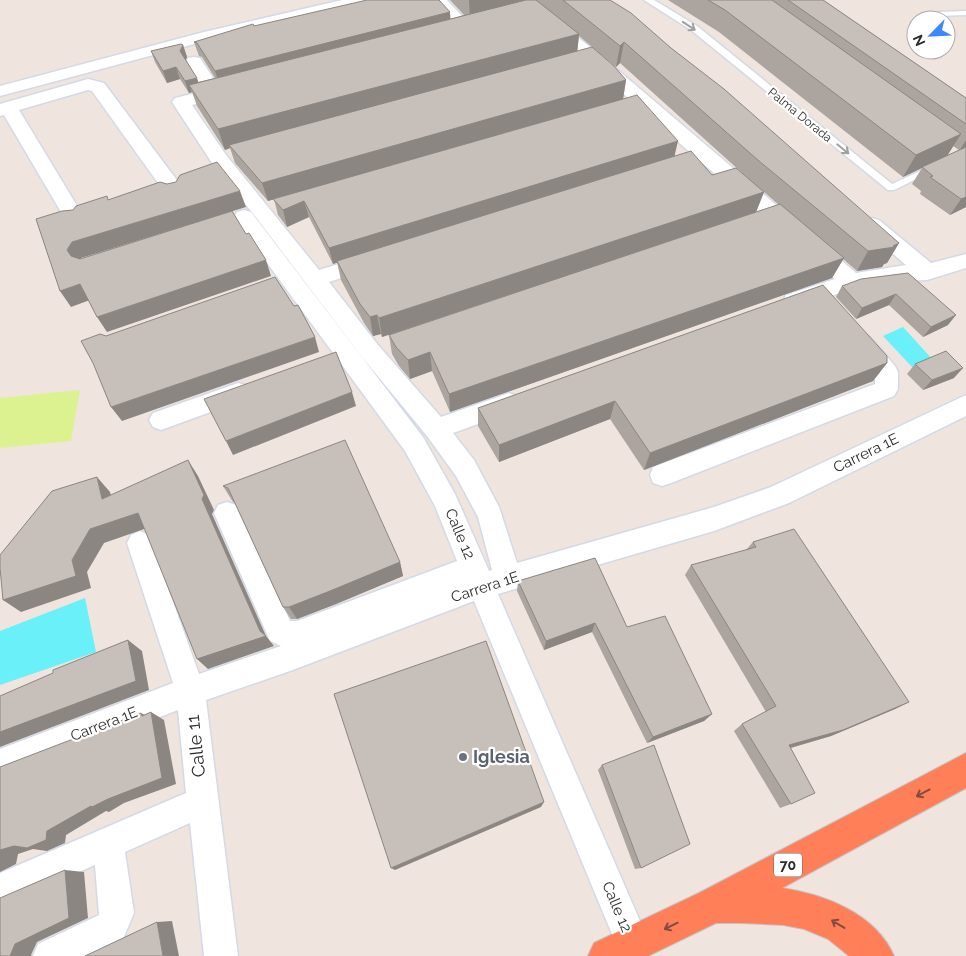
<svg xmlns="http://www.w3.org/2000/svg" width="966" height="956" font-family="Raleway,sans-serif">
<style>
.pitch{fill:#dcf291}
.water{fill:#69f0f9}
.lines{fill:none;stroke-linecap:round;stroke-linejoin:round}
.lane-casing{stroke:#d3dae6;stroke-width:3}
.street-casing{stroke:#d3dae6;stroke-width:3}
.highway-casing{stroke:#c4c4c4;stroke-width:2}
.lane{fill:#fff;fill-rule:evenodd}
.street{fill:#fff;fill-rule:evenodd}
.highway{fill:#ff7f59;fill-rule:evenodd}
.wall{fill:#aba49f;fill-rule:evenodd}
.shaded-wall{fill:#8b8682}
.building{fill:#c7bfb9;stroke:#8b8682}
.oneway{stroke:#a0a0a0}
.oneway2{stroke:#804d3e}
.worship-dot{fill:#6b7280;stroke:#fff;stroke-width:2}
.labels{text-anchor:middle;stroke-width:4.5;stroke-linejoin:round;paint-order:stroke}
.far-street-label{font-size:12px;fill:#2c2c2c;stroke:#fff}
.shield{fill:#fff;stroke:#6b6b6b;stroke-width:1}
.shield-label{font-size:14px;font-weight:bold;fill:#2c2c2c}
.street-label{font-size:15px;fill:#2c2c2c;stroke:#fff}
.near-street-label{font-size:18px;fill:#2c2c2c;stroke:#fff}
.near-worship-label{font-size:18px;font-weight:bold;fill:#5b616d;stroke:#fff;text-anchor:start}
</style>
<rect width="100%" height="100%" fill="#efe4de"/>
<!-- pitch -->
<path class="pitch" d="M80 390 71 441 0 448V398Z"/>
<!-- water -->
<path class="water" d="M903 327 933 360 914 369 883 336Z
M85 598 96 652 0 685V631Z"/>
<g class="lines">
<defs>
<path id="lane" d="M644 0H654L697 26 892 184 929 167H935L937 169 894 190H888L691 30Z
M966 11V15L938 16 934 14 938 12Z"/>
<path id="street" d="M342 0H371L369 3 213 39 0 96V86L204 32Z
M430 0H447L471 26 473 29 471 32H459Z
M551 19 557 21 599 54 856 273 906 265 865 230 862 225 865 220 872 218 879 220 931 263 966 254V268L927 280 903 281 854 288 794 309 786 307 783 301 786 295 835 279 587 62 545 27 543 24 545 21Z
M194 57 200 58 219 87 226 86 232 87 235 91 232 95 192 105 226 155 319 270 371 254 378 256 381 261 378 266 329 282 378 345 441 417 509 393 517 396 521 403 517 410 453 433 474 460 499 507 517 563 714 507 771 487 966 395V416L789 503 714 531 498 594 650 944 645 956H621L474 601 290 671 206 700 238 956H204L190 823 125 852 134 913 123 939 87 956H33L38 944 99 915 95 865 0 906V873L186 793 178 710 0 779V749L173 683 127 543 131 535 140 531 149 535 199 674 281 646 270 641 214 513 218 505 227 502 236 505 290 621H297L457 561 435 506 405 451 237 222 234 217 237 212 244 210 251 212 423 437 455 494 489 571 492 570 478 517 456 476 427 436 362 357 255 216 212 163 172 102 175 98 204 91 186 62 188 58Z
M88 79 104 83 182 187 185 192 182 197 175 199 168 197 92 91 88 90 19 110 85 219 82 224 75 226 68 224 4 115 0 116V104Z
M862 334 870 337 895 366 898 372V389L894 396 671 483 662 486 653 483 650 475 653 467 875 384V374L851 343 854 337Z
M238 383 246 385 250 392 246 399 161 430 153 427 149 420 153 413Z"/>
<path id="highway" d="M966 753V788L782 888C824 894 876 914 894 956H849L828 939 804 929 783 925 740 923H716L648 956H588L594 943 699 893Z"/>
</defs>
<!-- lane casing -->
<use href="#lane" class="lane-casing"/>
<!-- street casing -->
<use href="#street" class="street-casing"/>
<!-- highway casing -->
<use href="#highway" class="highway-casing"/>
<!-- lane -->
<use href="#lane" class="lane"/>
<!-- street -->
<use href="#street" class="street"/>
<!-- highway -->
<use href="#highway" class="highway"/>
</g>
<!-- wall -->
<path class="wall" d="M450 0H610L671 48 899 243 887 263 884 264 882 267 857 271 843 259 832 278 450 412 432 371 410 379 399 366 392 354 389 335 564 276 382 337 381 334 373 336 364 323 341 280 337 262 333 264 309 217 287 227 278 215 274 199 268 201 235 163 230 148 225 150 197 106 192 92 189 93 180 79 167 83 155 62 151 51 183 45 187 57 186 60 198 82 215 78 202 57 199 56 194 42 254 26 450 12V19L464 15ZM579 36 616 67 620 63 750 180 712 175 675 156 623 99 626 80 577 51ZM756 185 779 205 756 212 764 192Z
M668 0H823L966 98V146L965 148 966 207 950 215 920 194 921 191 912 184 922 168 903 177 719 32ZM953 146 959 150 947 156Z
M908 273 948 325 923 337 889 305 856 319 836 297 842 286Z
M887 363 873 381 644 470 610 419 499 462 478 426V408Z
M915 364 954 378 923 390 907 374Z
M223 486 400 562 403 576 336 604 297 619H291L283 607 235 503 233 502Z
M753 542 909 702 895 709 831 736 791 748V804L780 808 734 731 742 724 766 712 685 575 691 565 746 550Z
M518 581 627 627 712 714 704 721 647 743 592 632 544 650 517 591Z
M602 765 641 868 635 869 598 770Z"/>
<!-- shaded-wall -->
<path class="shaded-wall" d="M469 0H536L470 21Z
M450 12 451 26 220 85 215 71Z
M579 34 577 55 229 145 230 148 225 150 218 129Z
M624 42 620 63 616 67 620 46Z
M183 45 187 57 184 63 180 51Z
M176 67 180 79 167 83 163 71Z
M197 78 201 90 189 85 192 92 189 93 185 81Z
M626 80 623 99 268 201 262 183Z
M961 134 947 156 903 177 916 155Z
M966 140V146L965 149 959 151Z
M678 141 674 158 333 264 329 248Z
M240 191 246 207 81 258 77 266 67 250 72 242Z
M764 192 756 212 382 337 379 318Z
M966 197V207L950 215 961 199Z
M304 201 309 217 287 227 283 210Z
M899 243 887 263 884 264 882 267 857 271 868 251 893 246Z
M844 258 832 278 450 412 449 394Z
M266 260 271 276 107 332 97 317Z
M80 284 90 300 71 307 60 291Z
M896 294 889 305 856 319 862 308Z
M377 315 381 334 373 336 370 317Z
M956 315 948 325 923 337 931 327Z
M315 337 319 352 122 421 111 407Z
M430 352 432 371 410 379 408 360Z
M887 363 873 381 644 470 650 453Z
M963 368 954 378 923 390 932 380Z
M352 392 356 406 233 455 226 441Z
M615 401 610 419 499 462V445Z
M188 460 198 476 214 510 212 514 266 636 274 646 208 669 197 659 260 631 202 499Z
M97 477 110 492 116 514 102 499Z
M138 513 150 527 104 543 87 572 91 588 21 612 3 600 72 560 90 529Z
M400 562 403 576 336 604 297 619 289 607Z
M595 623 592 632 544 650 546 641Z
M128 640 142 651 149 690 0 747V732Z
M909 702 895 709 831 736 779 751 789 745Z
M151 712 164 720 176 784 124 803 109 812 106 811 66 835 65 843 47 851 33 849 18 854 16 864 0 872V850L47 831 142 716 141 713 152 719Z
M712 714 704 721 647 743 653 737Z
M544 802 541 807 395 870 391 868Z
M65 870 84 872 88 918 37 942 31 955 32 956H10L15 944Z
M172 921 179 956H163L157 922Z"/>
<!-- building -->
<path class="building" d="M367 0H439L450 12 215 71 197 43 194 42 253 24 254 26Z
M526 0H536L579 34 218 129 189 85Z
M563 0H610L631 13 671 48 724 89 899 243 893 246 895 247 868 251 759 161 624 42 620 46Z
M708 0H772L961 134 916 155 725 10Z
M788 0H823L966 98V124Z
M181 44 183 45 180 51 197 78 185 81 176 67 163 71 151 51Z
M592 47 614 66 626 80 262 183 229 145Z
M637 95 678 141 329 248 304 201 283 210 273 199Z
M966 147V197L961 199 930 177 933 176 922 167Z
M691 151 712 175 736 168 764 192 379 318 377 315 370 317 360 304 337 261Z
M217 162 240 191 72 242 67 250 71 256 80 259 232 211 246 234 249 233 266 260 97 317 80 284 60 291 36 219 62 211 73 210 76 206 107 196 108 200 160 182 167 184 176 182 180 175Z
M780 204 844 258 449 394 430 352 408 360 396 347 389 335Z
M908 273 956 315 931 327 896 294 862 308 842 286 861 279Z
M275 277 294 306 298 305 315 337 111 407 93 363 81 341 100 334 106 336Z
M823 285 887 356V363L650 453 615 401 499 445 478 408Z
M946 351 963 368 932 380 915 364Z
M336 352 352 392 226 441 204 399Z
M345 440 400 562 330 591 289 607H283L228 488 223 486Z
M188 460 204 495 202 499 260 631 266 636 197 659 138 513 90 529 72 560 76 576 3 600 0 568V555L52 491 97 477 102 499Z
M794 529 909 702 843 730 789 745 815 793 791 804 742 724 776 706 691 565 756 547 753 542Z
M595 558 627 627 665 616 712 714 653 737 595 623 546 641 518 581Z
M128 640 136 681 0 732V696L53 673V670Z
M486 641 544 802 391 868 334 694Z
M151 712 162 778 108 799 92 807 91 806 47 831 46 840 27 848 14 846 0 850V767L141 713 142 716Z
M654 745 690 844 641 868 602 765Z
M65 870 69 918 15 944 10 956H0V898Z
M157 922 163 956H85Z"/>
<!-- one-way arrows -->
<defs><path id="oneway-shaft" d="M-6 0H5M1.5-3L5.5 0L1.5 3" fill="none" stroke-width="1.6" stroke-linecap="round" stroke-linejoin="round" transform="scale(1.25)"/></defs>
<g class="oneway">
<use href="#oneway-shaft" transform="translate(689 26) rotate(33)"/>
<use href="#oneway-shaft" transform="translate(843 149) rotate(39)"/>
</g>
<g class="oneway2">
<use href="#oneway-shaft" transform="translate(923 793) rotate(152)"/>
<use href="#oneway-shaft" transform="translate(838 924) rotate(-149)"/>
<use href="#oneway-shaft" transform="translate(671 926) rotate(154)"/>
</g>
<!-- markers -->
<circle class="worship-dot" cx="463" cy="757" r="5"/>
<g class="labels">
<!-- far-street labels -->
<g class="far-street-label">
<text transform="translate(800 115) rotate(39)" y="4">Palma Dorada</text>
</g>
<!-- shield labels -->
<rect class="shield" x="774" y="853.5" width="28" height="23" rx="4"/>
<g class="shield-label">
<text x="788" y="870">70</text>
</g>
<!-- street labels -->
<g class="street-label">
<text transform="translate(866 453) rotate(-26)" y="5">Carrera 1E</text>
<text transform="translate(460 534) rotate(67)" y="5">Calle 12</text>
<text transform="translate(485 587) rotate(-18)" y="5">Carrera 1E</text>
<text transform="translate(104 724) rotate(-21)" y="5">Carrera 1E</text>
<text transform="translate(617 907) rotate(67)" y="5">Calle 12</text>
</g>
<!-- near-street labels -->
<g class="near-street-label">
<text transform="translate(196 746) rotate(-96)" y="6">Calle 11</text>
</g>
<!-- near-worship labels -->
<g class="near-worship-label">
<text x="473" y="763">Iglesia</text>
</g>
</g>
<!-- north arrow -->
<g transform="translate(931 35) rotate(246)"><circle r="24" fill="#ffffff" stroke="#ababab"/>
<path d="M0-4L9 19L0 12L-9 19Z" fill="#3b87ff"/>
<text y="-8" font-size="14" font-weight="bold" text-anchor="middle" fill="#2c2c2c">N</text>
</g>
</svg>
